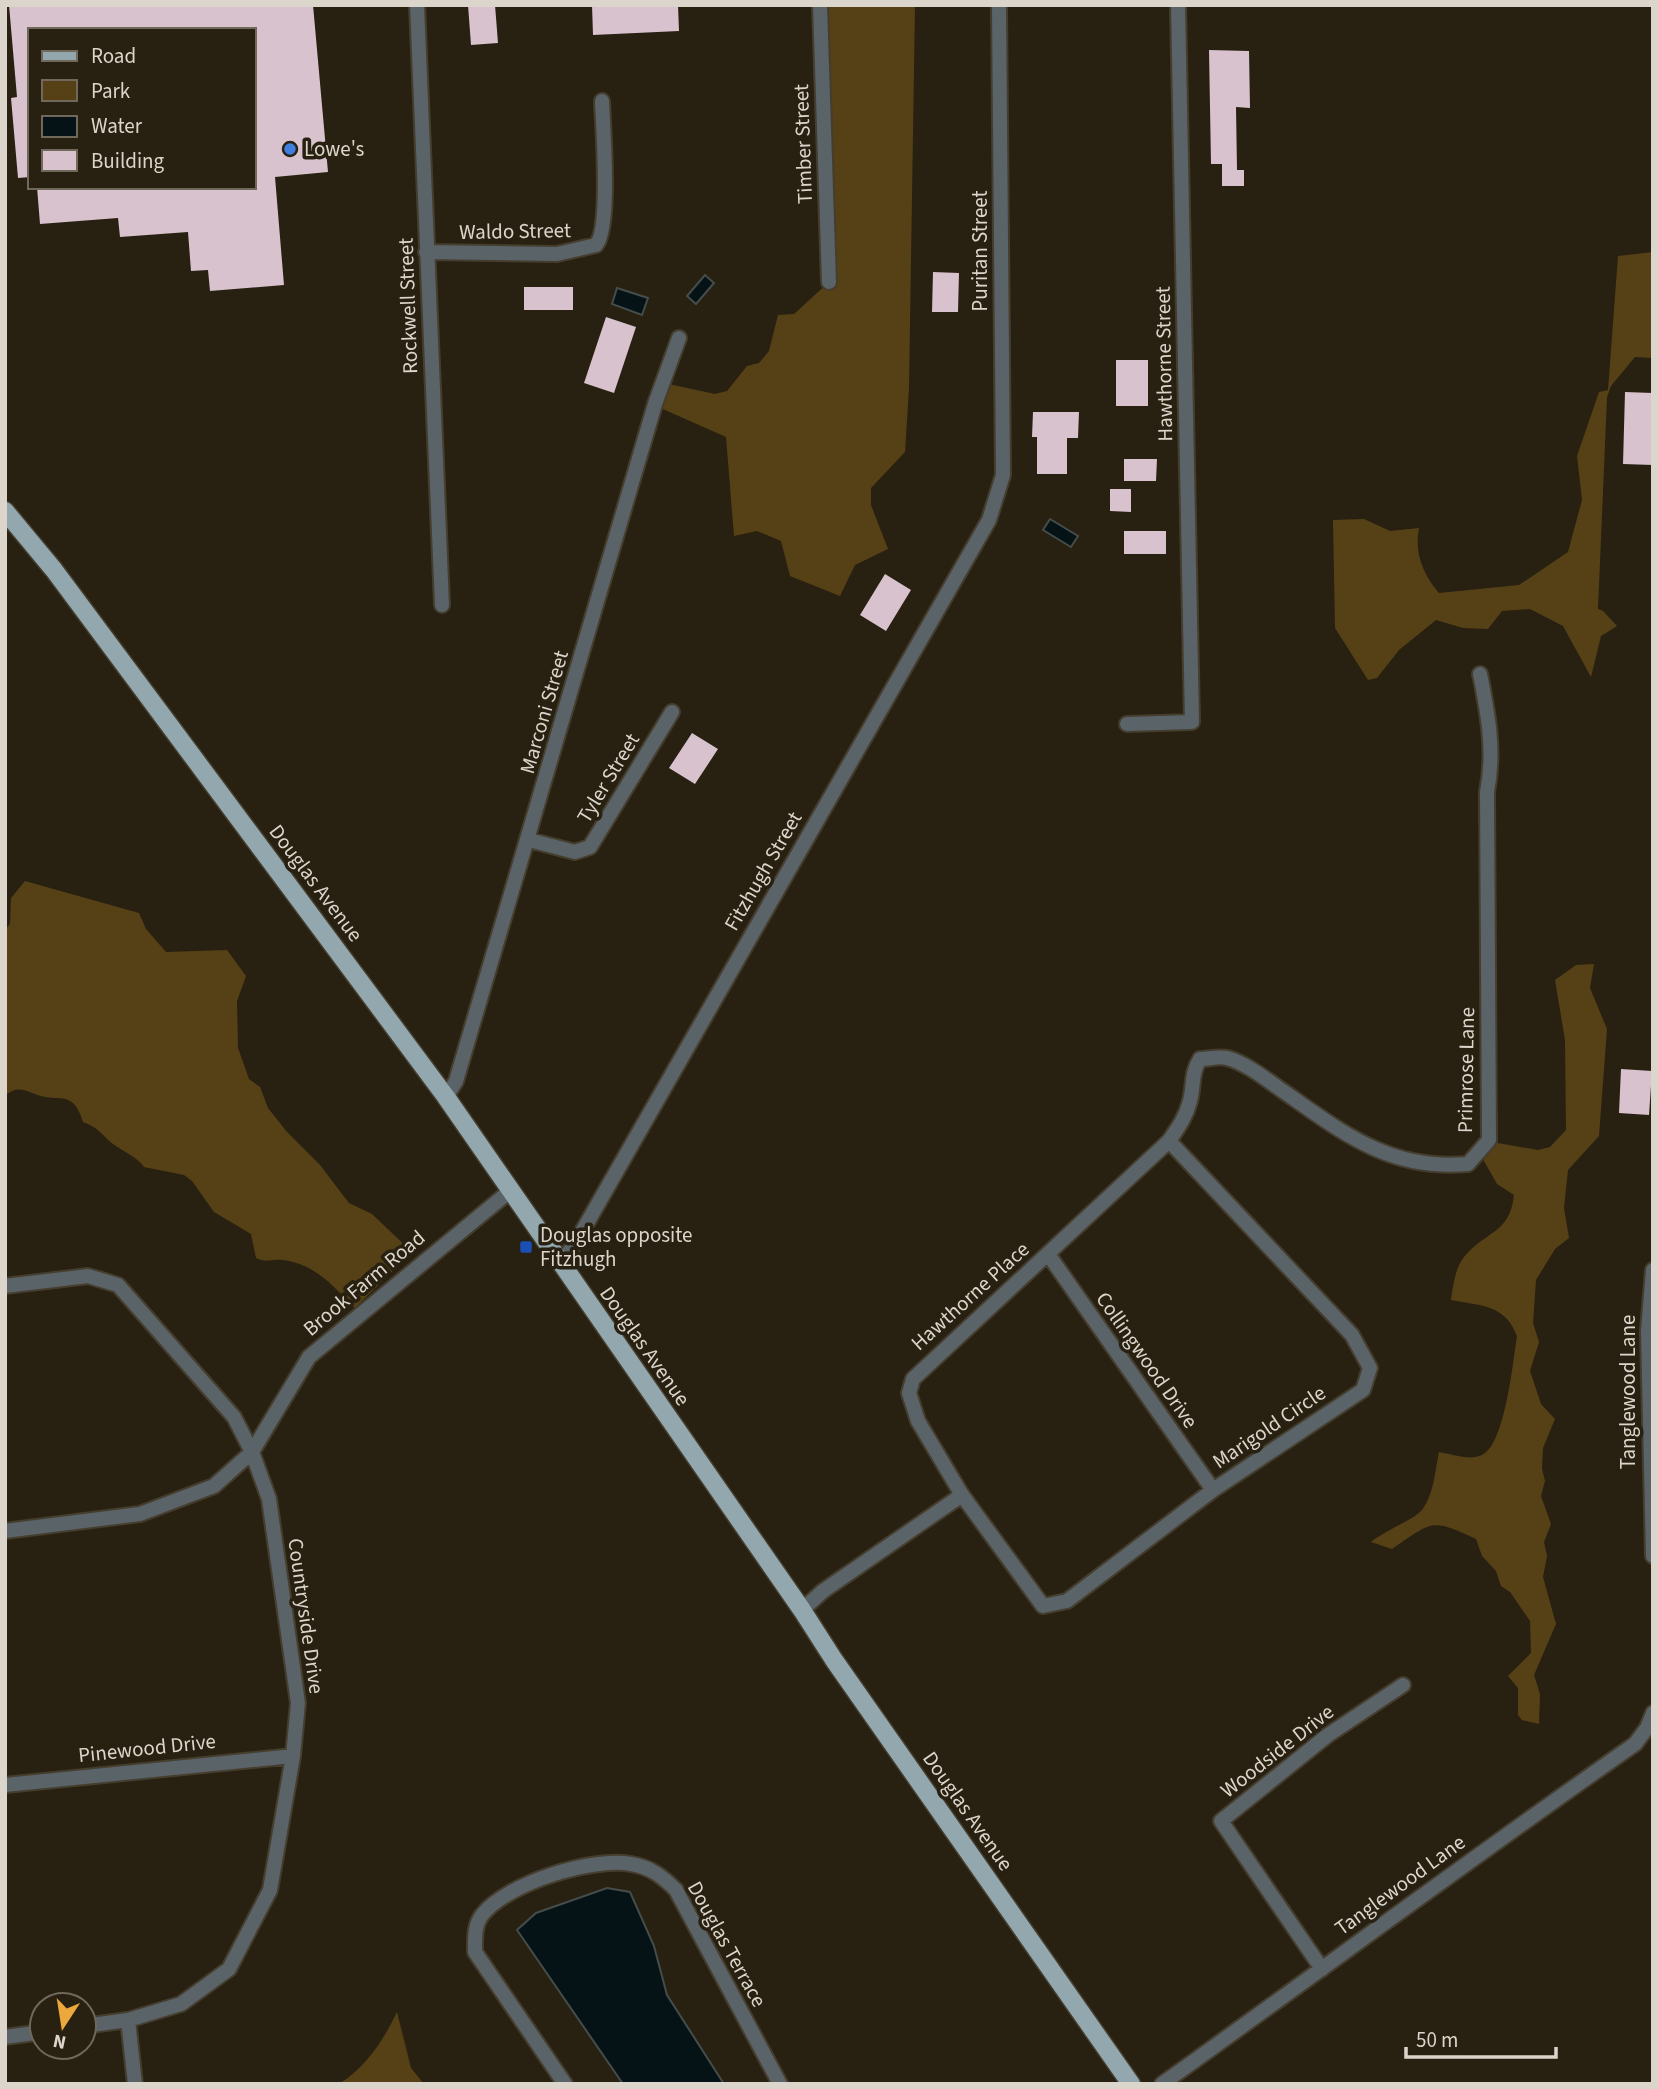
<svg xmlns="http://www.w3.org/2000/svg" width="1658" height="2089" font-family="'Source Sans 3',sans-serif">
<style>
.green{fill:#564117}
.water{fill:#051316;stroke:#454d4c;stroke-width:2}
.building{fill:#d8c2ce}
.lines{fill:none;stroke-linecap:round;stroke-linejoin:round}
.minor-casing{stroke:#453d2e;stroke-width:18}
.primary-casing{stroke:#453d2e;stroke-width:21}
.minor{stroke:#5a6367;stroke-width:14}
.primary{stroke:#92a7ae;stroke-width:18}
.shop-dot{fill:#3f7fe0;stroke:#282010;stroke-width:2.5}
.transit-dot{fill:#1a4fb4;stroke:#282010;stroke-width:2.5}
.labels{text-anchor:middle;stroke-width:7;stroke-linejoin:round;paint-order:stroke}
.street-label{font-size:21px;fill:#dbd5cb;stroke:#282010}
.poi-label{font-size:21px;fill:#dbd5cb;stroke:#282010;text-anchor:start}
</style>
<rect width="100%" height="100%" fill="#282010"/>
<!-- green -->
<path class="green" d="M823 5H915L909 388 905 452 871 488V505L888 549 855 565 840 596 790 576 781 541 757 531 734 536 726 437 656 406 664 383 715 394 727 391 747 366 759 363 769 351 778 315 794 314 829 282Z
M1653 252V358L1635 357 1611 386 1607 397 1598 609 1603 611 1617 626 1601 636 1591 677 1563 626 1530 609 1502 611 1488 629 1463 628 1436 620 1399 650 1377 678 1368 680 1335 628 1333 520 1364 519 1390 531 1419 528C1414 553 1423 574 1439 593L1519 585 1568 552 1582 500 1577 456 1599 392 1608 390 1618 256Z
M25 881 139 913 146 929 166 952 227 950 246 976 237 1001 238 1048 249 1079 260 1087 268 1108 287 1132 320 1165 349 1203 372 1214 412 1252 355 1308C333 1286 315 1264 283 1260 272 1259 266 1263 256 1258L251 1234 214 1212 192 1181 184 1175 144 1167C136 1156 127 1154 116 1146 102 1137 102 1129 83 1122 80 1113 77 1104 68 1100 62 1097 52 1099 46 1097 30 1095 20 1082 5 1096V930L10 924 11 898Z
M1594 964 1590 988 1607 1029 1599 1136 1568 1170 1564 1208 1569 1238 1555 1249 1536 1280 1533 1323 1539 1342 1530 1371 1541 1404 1555 1419 1543 1448 1542 1469 1545 1481 1541 1496 1551 1524 1544 1542 1547 1556 1543 1577 1556 1624 1534 1675 1540 1694 1539 1724 1522 1720 1518 1715V1688L1508 1676 1531 1653 1530 1621 1510 1592 1501 1586 1496 1571 1482 1556 1476 1539C1431 1518 1433 1521 1392 1549L1371 1542C1385 1530 1412 1521 1422 1510 1434 1494 1435 1471 1439 1452 1452 1454 1470 1461 1482 1455 1505 1445 1513 1361 1517 1336 1505 1304 1481 1306 1451 1300 1453 1287 1455 1268 1464 1257 1485 1231 1510 1234 1514 1195L1497 1184 1480 1154 1492 1142 1538 1150 1550 1147 1566 1130 1565 1040 1555 980 1576 965Z
M397 2012 411 2068 424 2084H339C367 2066 383 2041 397 2012Z"/>
<!-- water -->
<path class="water" d="M705 275 714 283 696 304 687 296Z
M617 288 648 298 642 315 612 304Z
M1050 519 1078 536 1071 547 1043 530Z
M607 1888 630 1892 654 1946 667 1995 724 2084H623L517 1930 536 1913Z"/>
<!-- building -->
<path class="building" d="M9 5H313L328 172 275 177 284 285 210 291 208 270 191 271 188 232 120 237 118 218 40 224 37 187H254V30H30V177L18 178 11 98 17 97Z
M468 5H495L498 43 471 45Z
M592 5H678L679 31 593 35Z
M1209 50 1249 51 1250 108 1236 107 1237 170H1244V186H1222V164H1211Z
M933 272 959 273 958 312H932Z
M524 287H573V310H524Z
M606 317 636 327 614 393 584 383Z
M1116 360H1148V406H1116Z
M1625 392 1653 393V465L1623 464Z
M1033 412H1079L1078 438H1067V474H1037V437H1032Z
M1124 459H1157L1156 481H1124Z
M1110 489H1131V512L1110 511Z
M1124 531H1166V554H1124Z
M885 574 911 590 886 631 860 615Z
M692 733 718 749 695 784 669 768Z
M1621 1069 1652 1071 1649 1115 1619 1113Z"/>
<g class="lines">
<defs>
<path id="minor" d="M417 5 442 605
M820 5 829 282
M426 252 557 254 596 245C611 228 603 128 602 101
M1127 724 1192 722 1178 5
M529 840 575 852 590 847 672 712
M446 1097 456 1081 655 404 679 338
M1169 1141 1352 1335 1370 1368 1363 1390 1213 1490 1067 1601 1043 1606 962 1495 918 1421 909 1393 913 1379 1169 1141C1178 1128 1186 1117 1190 1101 1194 1086 1191 1073 1200 1059 1208 1059 1220 1056 1227 1058 1246 1063 1267 1080 1283 1091 1343 1133 1390 1171 1468 1164L1489 1140 1487 792C1495 751 1488 714 1480 674
M1048 1254 1213 1490
M560 1264 575 1244 989 520 1003 475 999 5
M1653 1270 1648 1331 1653 1556
M5 1286 88 1276 118 1285 234 1417 252 1452 269 1499 298 1703 293 1756 270 1890 229 1969 181 2004 128 2020 84 2026
M5 1531 140 1514 214 1486 252 1452 309 1357 510 1191
M802 1610 823 1591 962 1495
M5 1785 293 1756
M1322 1969 1221 1821 1328 1735 1403 1685
M128 2020 135 2084
M5 2037 42 2032
M565 2084 475 1952C475 1939 474 1926 482 1915 507 1883 592 1857 631 1864 650 1867 662 1876 676 1890L780 2084
M1162 2084C1320 1971 1476 1855 1635 1744L1647 1728 1653 1713"/>
<path id="primary" d="M5 511 54 570 446 1097 802 1610 834 1660 1131 2084"/>
</defs>
<!-- minor casing -->
<use href="#minor" class="minor-casing"/>
<!-- primary casing -->
<use href="#primary" class="primary-casing"/>
<!-- minor -->
<use href="#minor" class="minor"/>
<!-- primary -->
<use href="#primary" class="primary"/>
</g>
<!-- markers -->
<circle class="shop-dot" cx="290" cy="149" r="7"/>
<rect class="transit-dot" x="519" y="1240" width="14" height="14" rx="3.5"/>
<g class="labels">
<!-- street labels -->
<g class="street-label">
<text transform="translate(803 144) rotate(-92)" y="7">Timber Street</text>
<text transform="translate(515 231) rotate(-1)" y="7">Waldo Street</text>
<text transform="translate(980 251) rotate(-90)" y="7">Puritan Street</text>
<text transform="translate(408 306) rotate(-92)" y="7">Rockwell Street</text>
<text transform="translate(1164 364) rotate(-91)" y="7">Hawthorne Street</text>
<text transform="translate(544 712) rotate(-74)" y="7">Marconi Street</text>
<text transform="translate(608 778) rotate(-59)" y="7">Tyler Street</text>
<text transform="translate(763 871) rotate(-60)" y="7">Fitzhugh Street</text>
<text transform="translate(316 883) rotate(53)" y="7">Douglas Avenue</text>
<text transform="translate(1466 1070) rotate(-89)" y="7">Primrose Lane</text>
<text transform="translate(364 1283) rotate(-40)" y="7">Brook Farm Road</text>
<text transform="translate(970 1296) rotate(-42)" y="7">Hawthorne Place</text>
<text transform="translate(645 1346) rotate(55)" y="7">Douglas Avenue</text>
<text transform="translate(1147 1360) rotate(55)" y="7">Collingwood Drive</text>
<text transform="translate(1628 1392) rotate(-90)" y="7">Tanglewood Lane</text>
<text transform="translate(1269 1427) rotate(-34)" y="7">Marigold Circle</text>
<text transform="translate(306 1616) rotate(82)" y="7">Countryside Drive</text>
<text transform="translate(147 1748) rotate(-6)" y="7">Pinewood Drive</text>
<text transform="translate(1277 1751) rotate(-38)" y="7">Woodside Drive</text>
<text transform="translate(968 1811) rotate(55)" y="7">Douglas Avenue</text>
<text transform="translate(1400 1885) rotate(-36)" y="7">Tanglewood Lane</text>
<text transform="translate(727 1944) rotate(61)" y="7">Douglas Terrace</text>
</g>
<!-- poi labels -->
<g class="poi-label">
<text x="304" y="156">Lowe's</text>
<text x="540" y="1242">Douglas opposite<tspan x="540" dy="24">Fitzhugh</tspan></text>
</g>
</g>
<!-- border -->
<rect width="1658" height="2089" fill="none" stroke="#dbd5cb" stroke-width="14"/>
<!-- legend -->
<rect x="28" y="28" width="228" height="161" fill="#282010" stroke="#70685b" stroke-width="2"/>
<rect x="42" y="51" width="35" height="10" fill="#92a7ae" stroke="#70685b" stroke-width="2"/>
<text x="91" y="63" font-size="21" fill="#dbd5cb">Road</text>
<rect x="42" y="80" width="35" height="21" fill="#564117" stroke="#70685b" stroke-width="2"/>
<text x="91" y="98" font-size="21" fill="#dbd5cb">Park</text>
<rect x="42" y="116" width="35" height="21" fill="#051316" stroke="#70685b" stroke-width="2"/>
<text x="91" y="133" font-size="21" fill="#dbd5cb">Water</text>
<rect x="42" y="150" width="35" height="21" fill="#d8c2ce" stroke="#70685b" stroke-width="2"/>
<text x="91" y="168" font-size="21" fill="#dbd5cb">Building</text>
<!-- north arrow -->
<g transform="translate(63 2026) rotate(192)"><circle r="33" fill="#282010" stroke="#70685b" stroke-width="2"/>
<path d="M0-5L12 26L0 18L-12 26Z" fill="#eda83b"/>
<text y="-10" font-size="19" font-weight="bold" text-anchor="middle" fill="#dbd5cb">N</text>
</g>
<!-- scale -->
<path d="M1406 2047v10h150v-10" fill="none" stroke="#dbd5cb" stroke-width="3.5"/>
<text x="1416" y="2047" font-size="21" fill="#dbd5cb" stroke="#282010" stroke-width="5" paint-order="stroke">50 m</text>
</svg>
